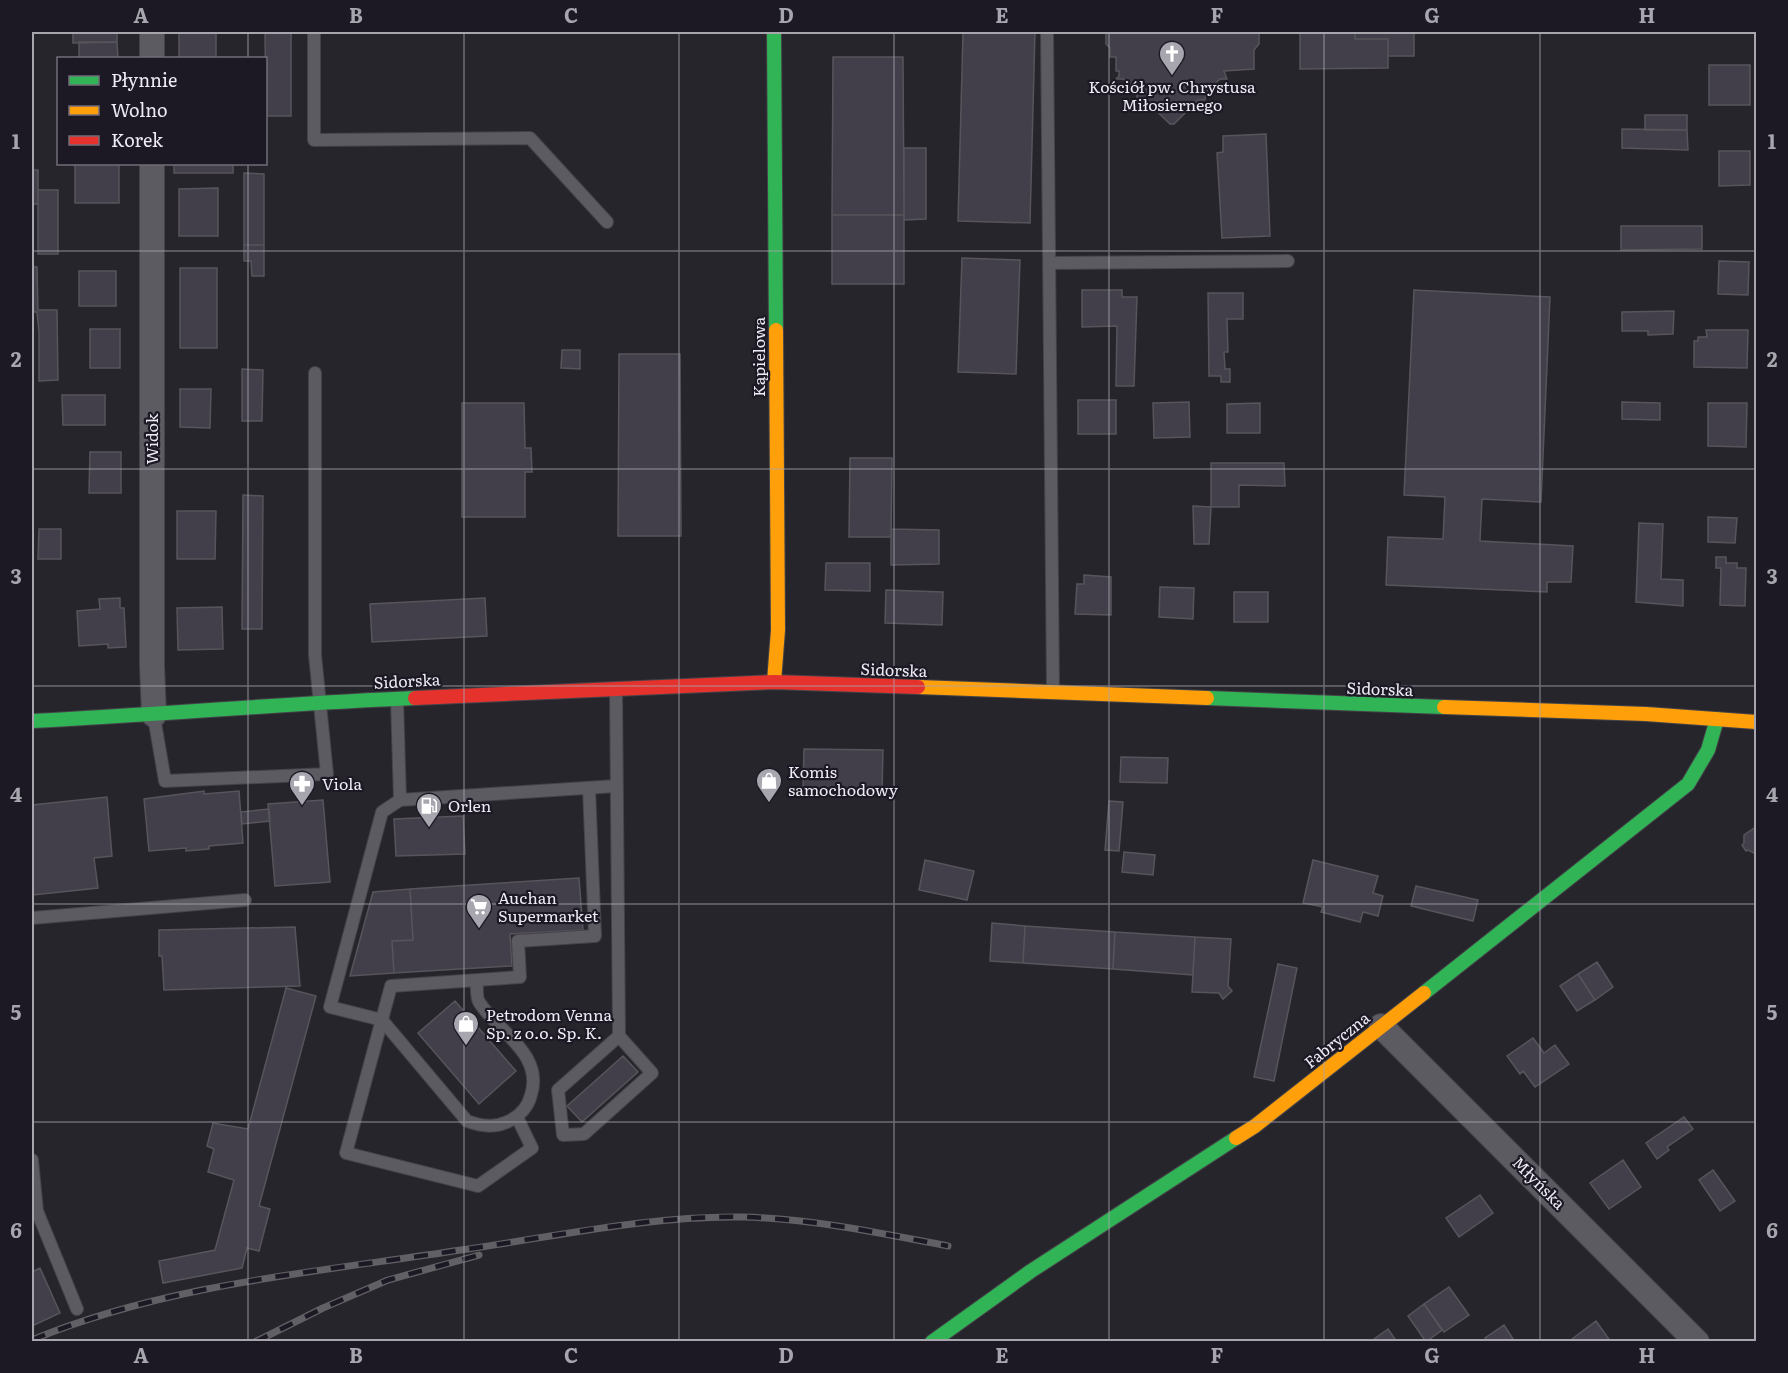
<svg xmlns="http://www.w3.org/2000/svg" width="1788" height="1373" font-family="Literata,serif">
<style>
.building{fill:#423f4a;stroke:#56555b;stroke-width:1.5}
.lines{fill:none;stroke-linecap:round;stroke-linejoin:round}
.lane-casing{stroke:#444349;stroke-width:14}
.street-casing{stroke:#444349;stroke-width:26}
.fast-casing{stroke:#444349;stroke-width:16}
.slow-casing{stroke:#444349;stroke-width:16}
.jam-casing{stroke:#444349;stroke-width:16}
.lane{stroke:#5d5b62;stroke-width:12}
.street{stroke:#5d5b62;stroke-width:24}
.fast{stroke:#30b455;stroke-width:14}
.slow{stroke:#ff9f0a;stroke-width:14}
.jam{stroke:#e5322d;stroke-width:14}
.rail-casing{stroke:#616065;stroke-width:7}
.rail{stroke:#1c1925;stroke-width:4.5;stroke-dasharray:14;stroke-linecap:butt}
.grid{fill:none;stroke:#a7a6ae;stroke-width:1.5;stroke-opacity:0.55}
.labels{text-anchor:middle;stroke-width:4.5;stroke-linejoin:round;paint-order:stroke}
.poi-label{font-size:16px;fill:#edebf4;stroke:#1c1925;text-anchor:start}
.street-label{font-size:16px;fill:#edebf4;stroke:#1c1925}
.neatline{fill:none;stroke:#a7a6ae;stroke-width:2}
.grid-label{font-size:20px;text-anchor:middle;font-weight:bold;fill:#a7a6ae}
</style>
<rect width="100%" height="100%" fill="#26252c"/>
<!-- building -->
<path class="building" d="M73 32H117V42L73 43Z
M179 32H216V58H179Z
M265 32H291V116H266Z
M963 32H1035L1030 223 958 221Z
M1106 32H1259V44L1254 50V69L1224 71 1227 79H1220L1206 92 1205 100H1198L1174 124H1170L1144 99 1137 100V92L1123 79H1116L1119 76V71H1116V57H1110V48L1106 44Z
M1300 32H1355V39H1388V68L1300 69Z
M1355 32H1414V56H1388V39H1355Z
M79 42H117L118 58H79Z
M833 57H903L904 215H832Z
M1709 65H1750V105H1709Z
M1645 115H1687V130H1645Z
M1622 129 1687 130 1688 150 1622 148Z
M1266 134 1270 236 1222 238 1217 153 1223 152V136Z
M904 148H926V219L904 220Z
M1719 151H1750V185L1719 186Z
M75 164H119V203H75Z
M174 164H233V173H174Z
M32 170H38V204H32Z
M244 173 264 174V245H244Z
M218 188V236H179V189Z
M38 190H58V254H38Z
M832 215H904V284H832Z
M1621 226H1702V249L1621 250Z
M244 245H264V276H252L251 261H244Z
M962 258 1020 260 1016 374 958 372Z
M1719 261 1749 262 1748 295 1718 294Z
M32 267H37L38 310H57L58 380 39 381V332L37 312H32Z
M180 268H217V348H180Z
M79 271H116V306H79Z
M1082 290H1122V297H1137L1134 386H1116L1117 326 1082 327Z
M1414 290 1550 297 1541 502 1482 499 1480 541 1573 546 1571 582H1547V592L1386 585 1388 537 1443 539 1445 497 1404 495Z
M1208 293H1243V319H1227L1228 352H1224L1225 369H1230V382H1221V376H1209Z
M1674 311 1673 334 1648 335V331H1622V312Z
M90 329H120V368H90Z
M1706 330H1748L1747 368 1694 367V341H1698V337H1707Z
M562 350H580V369L561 368Z
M619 354H680L681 536H618Z
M242 369 263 370 262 421H242Z
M180 389H211L210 428 180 427Z
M62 395H105V425H63Z
M1078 400H1116V434H1078Z
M1189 402 1190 437 1154 438 1153 403Z
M1622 402 1660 403V420L1622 419Z
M462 403H524L525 448H531L532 472H525V517H462Z
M1260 403V433H1227V404Z
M1708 403H1747L1746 447 1708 446Z
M90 452H121V493H89Z
M850 458H892L891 537H849Z
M1211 463H1284L1285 486 1239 485V507H1211Z
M243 495 263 496 262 629H242Z
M1193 506 1211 507 1209 544H1194Z
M177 511H216L215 559H177Z
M1708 517 1737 518 1735 543 1708 542Z
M1639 523 1663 524 1661 579 1683 580V606L1636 602Z
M39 529H61V559H38Z
M891 529 939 530V564L891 565Z
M1716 557H1726V563H1737V568H1746L1745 606 1720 605 1721 568H1716Z
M826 563H870V591L825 590Z
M1084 575 1111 577V615L1075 614 1077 584H1084Z
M1160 587 1194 588 1193 619 1159 617Z
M886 590 943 592 942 625 885 623Z
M1234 592H1268V622H1234Z
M120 598V608H124L126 647 108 648V644L79 646 77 611 100 609 99 599Z
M485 598 487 636 372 642 370 604Z
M222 607 223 649 178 650 177 608Z
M804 749 883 750 882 793 803 792Z
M1121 757 1168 758 1167 783 1120 782Z
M204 791V794L239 791 243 843 209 846V849L186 851V848L149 851 144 799Z
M107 797 112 856 94 858 98 888 33 895 32 805Z
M323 800 330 882 275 886 268 804Z
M1109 801 1123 802 1119 851 1105 850Z
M269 809 270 821 242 824 241 812Z
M463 816 465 854 396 856 394 819Z
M1756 827V854L1748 850 1746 851 1742 845 1744 843V835Z
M1124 852 1155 855 1153 875 1122 872Z
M925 860 974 871 967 900 919 890Z
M1313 860 1378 876 1373 893 1383 896 1378 916 1363 912 1360 922 1321 912 1323 907 1303 903Z
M579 878 583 930 510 934 512 966 394 973 392 941 413 940 410 889Z
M1416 886 1478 900 1473 921 1411 906Z
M410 889 413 940 392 941 394 973 350 976 373 892Z
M992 923 1025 926 1023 963 990 961Z
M1025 926 1115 932 1113 969 1023 963Z
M295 927 300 986 164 990 162 956H159V930Z
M1115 932 1195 937 1193 975 1113 969Z
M1195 937 1231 939 1228 986 1232 991 1223 999 1219 993 1192 992Z
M1597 962 1613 987 1595 1000 1578 974Z
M1278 964 1297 968 1274 1081 1254 1077Z
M1578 974 1595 1000 1577 1011 1560 986Z
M286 988 316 996 259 1206 270 1209 259 1251 247 1248 242 1268 163 1283 159 1261 215 1250 234 1180 208 1172 214 1149 207 1146 213 1123 248 1129Z
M455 1001 516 1071 479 1104 418 1033Z
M1533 1038 1544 1053 1555 1045 1569 1064 1535 1087 1523 1071 1520 1074 1507 1056Z
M623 1056 638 1072 582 1122 567 1106Z
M1684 1117 1693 1129 1667 1147 1669 1150 1657 1159 1646 1143Z
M1623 1160 1641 1187 1609 1209 1590 1183Z
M1713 1170 1735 1201 1720 1211 1699 1180Z
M1480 1195 1493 1213 1459 1237 1446 1218Z
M40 1268 60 1313 32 1326V1272Z
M1449 1287 1469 1315 1444 1332 1424 1304Z
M1424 1304 1442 1330 1426 1342 1408 1316Z
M1596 1321 1611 1342H1568Z
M1504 1325 1515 1342H1487L1485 1338Z
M1388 1329 1397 1342H1370Z"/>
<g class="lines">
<defs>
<path id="lane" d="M314 32V140L530 138 607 222
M1047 32 1053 692
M1049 263 1288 261
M616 690 619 1036 652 1073 584 1134 563 1135 558 1090 619 1036
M397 699 400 800 616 786
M154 717 165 781 327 774 315 655V373
M400 800 382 812 330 1007 382 1020 467 1121C480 1126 494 1128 507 1122 519 1117 528 1107 531 1095 544 1054 498 1032 479 1002 476 997 477 986 477 980
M32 918 245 900
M517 1117 532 1148 478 1186 346 1153 391 986 520 977 518 941 595 936 589 788
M32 1160 37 1211 77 1309"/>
<path id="street" d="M152 58V32
M152 164V665L154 715
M1381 1026 1697 1342"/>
<path id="fast" d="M774 32 776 330
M1207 698 1444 707
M32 721C160 715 288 703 415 698
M1424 993 1688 784 1708 750 1717 719
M932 1342 1031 1271 1236 1138"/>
<path id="slow" d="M774 682 778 630 776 330
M918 687 1207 698
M1444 707 1646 714 1756 722
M1236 1138 1255 1126 1424 993"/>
<path id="jam" d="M415 698 774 682 918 687"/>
</defs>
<!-- lane casing -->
<use href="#lane" class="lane-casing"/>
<!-- street casing -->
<use href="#street" class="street-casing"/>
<!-- fast casing -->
<use href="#fast" class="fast-casing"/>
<!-- slow casing -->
<use href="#slow" class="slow-casing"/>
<!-- jam casing -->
<use href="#jam" class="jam-casing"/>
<!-- lane -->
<use href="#lane" class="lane"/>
<!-- street -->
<use href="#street" class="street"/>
<!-- fast -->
<use href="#fast" class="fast"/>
<!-- slow -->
<use href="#slow" class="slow"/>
<!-- jam -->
<use href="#jam" class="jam"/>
<defs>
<path id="rail" d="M32 1340C167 1284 317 1272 461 1250 552 1237 652 1215 744 1217 813 1219 880 1233 948 1246
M255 1342 323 1308 388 1280 479 1255"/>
</defs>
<!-- rail casing -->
<use href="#rail" class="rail-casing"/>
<!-- rail -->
<use href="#rail" class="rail"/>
</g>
<!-- grid -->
<path class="grid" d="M248 32V58M464 32V1342M679 32V1342M894 32V1342M1109 32V1342M1324 32V1342M1540 32V1342M248 164V1342M32 251H1756M32 469H1756M32 686H1756M32 904H1756M32 1122H1756"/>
<!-- icons -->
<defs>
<symbol id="church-pin" viewBox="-11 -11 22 30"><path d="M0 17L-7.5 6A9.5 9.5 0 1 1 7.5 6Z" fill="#a7a6ae" stroke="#1c1925"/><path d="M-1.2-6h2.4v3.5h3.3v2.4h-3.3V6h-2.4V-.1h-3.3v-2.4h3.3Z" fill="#fff"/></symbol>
<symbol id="shop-pin" viewBox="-11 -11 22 30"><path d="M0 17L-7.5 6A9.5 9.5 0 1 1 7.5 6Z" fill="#a7a6ae" stroke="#1c1925"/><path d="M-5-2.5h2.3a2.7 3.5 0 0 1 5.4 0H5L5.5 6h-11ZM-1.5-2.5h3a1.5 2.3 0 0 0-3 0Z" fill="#fff"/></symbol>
<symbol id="pharmacy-pin" viewBox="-11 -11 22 30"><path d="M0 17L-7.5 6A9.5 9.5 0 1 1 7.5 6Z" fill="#a7a6ae" stroke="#1c1925"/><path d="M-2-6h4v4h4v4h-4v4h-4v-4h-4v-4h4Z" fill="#fff"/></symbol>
<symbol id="fuel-pin" viewBox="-11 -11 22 30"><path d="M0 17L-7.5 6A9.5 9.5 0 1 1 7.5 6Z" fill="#a7a6ae" stroke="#1c1925"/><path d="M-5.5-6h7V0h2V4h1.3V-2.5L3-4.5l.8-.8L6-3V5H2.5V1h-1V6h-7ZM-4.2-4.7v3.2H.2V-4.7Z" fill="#fff"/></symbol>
<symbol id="supermarket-pin" viewBox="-11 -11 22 30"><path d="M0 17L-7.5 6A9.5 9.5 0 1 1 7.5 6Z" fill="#a7a6ae" stroke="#1c1925"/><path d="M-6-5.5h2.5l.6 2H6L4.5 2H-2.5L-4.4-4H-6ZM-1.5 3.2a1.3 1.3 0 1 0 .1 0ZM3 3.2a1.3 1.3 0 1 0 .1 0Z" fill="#fff"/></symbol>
</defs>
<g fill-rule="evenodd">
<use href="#church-pin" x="1157" y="39" width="30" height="40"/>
<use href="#shop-pin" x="754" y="766" width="30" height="40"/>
<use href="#pharmacy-pin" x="287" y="769" width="30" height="40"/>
<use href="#fuel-pin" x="414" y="791" width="30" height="40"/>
<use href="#supermarket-pin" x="464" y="892" width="30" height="40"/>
<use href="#shop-pin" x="451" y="1009" width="30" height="40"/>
</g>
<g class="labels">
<!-- poi labels -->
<g class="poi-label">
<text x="1172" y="93" text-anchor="middle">Kościół pw. Chrystusa<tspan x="1172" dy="18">Miłosiernego</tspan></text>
<text x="788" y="778">Komis<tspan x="788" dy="18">samochodowy</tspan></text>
<text x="322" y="790">Viola</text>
<text x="448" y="812">Orlen</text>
<text x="498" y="904">Auchan<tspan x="498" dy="18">Supermarket</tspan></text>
<text x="486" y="1021">Petrodom Venna<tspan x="486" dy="18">Sp. z o.o. Sp. K.</tspan></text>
</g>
<!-- street labels -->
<g class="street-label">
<text transform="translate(759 357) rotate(-90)" y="6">Kąpielowa</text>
<text transform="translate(152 439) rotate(-90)" y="6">Widok</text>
<text transform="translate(894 670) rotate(2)" y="6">Sidorska</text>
<text transform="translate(407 681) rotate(-3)" y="6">Sidorska</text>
<text transform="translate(1380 689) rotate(2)" y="6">Sidorska</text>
<text transform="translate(1337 1040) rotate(-39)" y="6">Fabryczna</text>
<text transform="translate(1539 1183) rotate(45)" y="6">Młyńska</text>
</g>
</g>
<!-- border -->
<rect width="1788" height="1373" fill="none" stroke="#1c1925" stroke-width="66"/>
<!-- legend -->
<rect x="57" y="57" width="210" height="108" fill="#1c1925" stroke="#706d78" stroke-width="1.5"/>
<rect x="69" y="76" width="30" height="9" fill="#30b455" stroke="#706d78" stroke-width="1.5"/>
<text x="111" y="87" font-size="18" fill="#edebf4">Płynnie</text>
<rect x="69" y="106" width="30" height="9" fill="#ff9f0a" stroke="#706d78" stroke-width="1.5"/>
<text x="111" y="117" font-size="18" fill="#edebf4">Wolno</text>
<rect x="69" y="136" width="30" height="9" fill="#e5322d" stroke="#706d78" stroke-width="1.5"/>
<text x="111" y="147" font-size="18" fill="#edebf4">Korek</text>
<rect x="33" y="33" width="1722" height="1307" class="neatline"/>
<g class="grid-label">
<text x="141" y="23">A</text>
<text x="356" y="23">B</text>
<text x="571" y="23">C</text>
<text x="786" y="23">D</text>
<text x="1002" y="23">E</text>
<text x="1217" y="23">F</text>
<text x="1432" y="23">G</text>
<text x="1647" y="23">H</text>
<text x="16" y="149">1</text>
<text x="1772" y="149">1</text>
<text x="16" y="367">2</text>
<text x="1772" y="367">2</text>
<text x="16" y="584">3</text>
<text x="1772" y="584">3</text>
<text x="16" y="802">4</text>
<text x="1772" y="802">4</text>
<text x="16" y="1020">5</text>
<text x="1772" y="1020">5</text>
<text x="16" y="1238">6</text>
<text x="1772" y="1238">6</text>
<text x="141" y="1363">A</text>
<text x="356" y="1363">B</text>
<text x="571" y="1363">C</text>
<text x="786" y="1363">D</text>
<text x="1002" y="1363">E</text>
<text x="1217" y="1363">F</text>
<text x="1432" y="1363">G</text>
<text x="1647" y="1363">H</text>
</g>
</svg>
